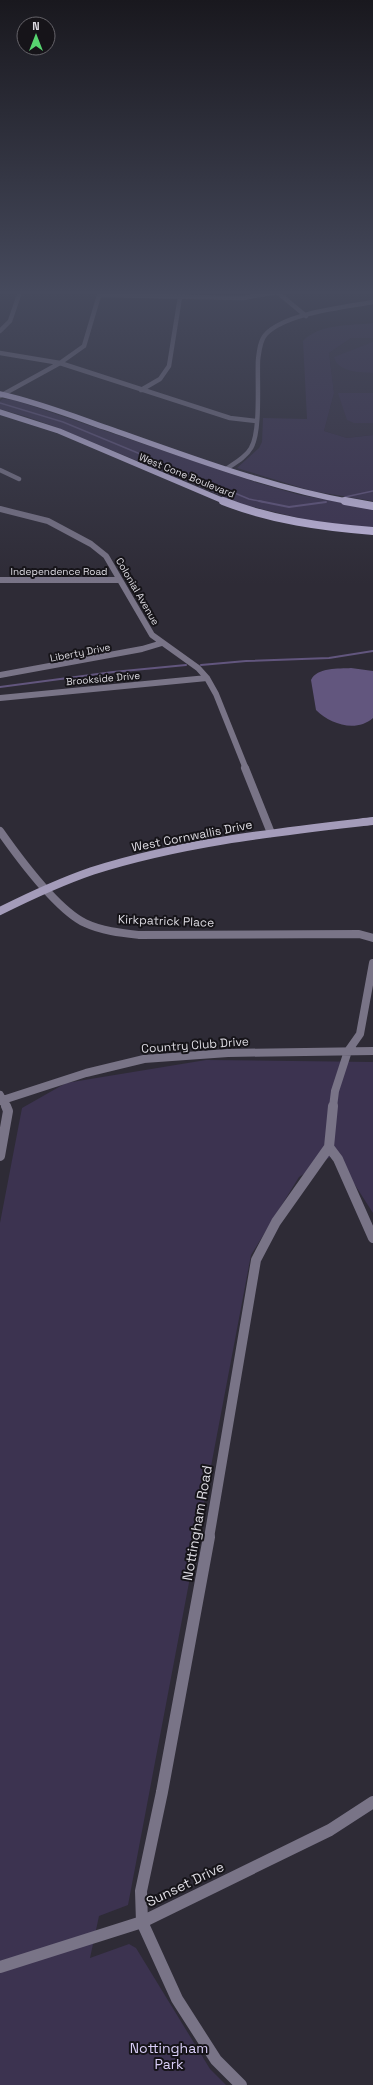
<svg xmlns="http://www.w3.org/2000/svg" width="373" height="2085" font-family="'Space Grotesk',sans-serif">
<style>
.built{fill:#363142}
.green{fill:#3c3350}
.water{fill:#62567e}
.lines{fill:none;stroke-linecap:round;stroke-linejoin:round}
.stream-far1{stroke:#62567e;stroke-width:1.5}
.stream{stroke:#62567e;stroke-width:2}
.street-far4{stroke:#797487;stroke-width:4.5}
.street-far3{stroke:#797487;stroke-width:6}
.street-far2{stroke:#797487;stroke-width:8}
.street-far1{stroke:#797487;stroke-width:10}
.street{stroke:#797487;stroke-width:12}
.secondary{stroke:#a49cba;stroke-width:8}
.primary-far1{stroke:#c5bbe1;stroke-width:5.5}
.primary{stroke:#c5bbe1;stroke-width:8}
.labels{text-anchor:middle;stroke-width:4;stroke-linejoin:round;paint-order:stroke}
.far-street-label{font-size:10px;fill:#dcdae1;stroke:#161419}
.street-label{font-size:12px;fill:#dcdae1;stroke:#161419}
.near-street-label{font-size:14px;fill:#dcdae1;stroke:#161419}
.near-park-label{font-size:14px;fill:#d9cef7;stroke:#161419}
</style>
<rect width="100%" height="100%" fill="#2e2b36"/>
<!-- built -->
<path class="built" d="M363 337 373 338V435L347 438 324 431 334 393 329 353 351 338Z"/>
<!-- green -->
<path class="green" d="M373 323V338H351L329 353 334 393 324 431 347 438 373 435V501L312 491 237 468 259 448 262 442 263 418 307 419 303 341C320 323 350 326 373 323Z
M373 342V373C361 372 338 373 334 357Z
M338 393H373V423H354L347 420Z
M3 399 14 400 32 406 258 483 300 495 373 508V528L312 521 241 504 56 427 28 417 0 409V401Z
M206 1060 373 1062V1213L335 1154 299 1177 251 1255 128 1905 99 1916 90 1958 129 1944 136 1948 210 2069 226 2085H0V1223L22 1108 66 1083Z"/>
<!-- water -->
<path class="water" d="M351 668 373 671V718C356 733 330 724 316 710L311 680C317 667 339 669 351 668Z"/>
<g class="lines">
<!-- stream-far1 -->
<path class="stream-far1" d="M0 403 63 422 249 499 264 502
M345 497 373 491"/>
<!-- stream -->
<path class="stream" d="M259 501 289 507 326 502
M201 665 246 661 329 658 373 651
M0 687 113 672 186 665"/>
<!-- street-far4 -->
<path class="street-far4" d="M277 292 306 316
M100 295 243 298 277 292
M0 331 10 321 20 292
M0 353 60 363 230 418 256 421
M141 390 160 379 169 366 180 297
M0 396 60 363 84 346 100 292
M226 469C235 463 246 457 251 448 261 432 257 381 258 360 259 352 260 340 266 334 286 313 345 307 373 302
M0 470 19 479"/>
<!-- street-far3 -->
<path class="street-far3" d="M0 509 48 521 91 544 106 556 152 635 198 668 207 678 216 694 246 769
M0 580H118
M0 675 142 649 162 643
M0 698 207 678"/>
<!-- street-far2 -->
<path class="street-far2" d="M245 768 271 833
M0 831C19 858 56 909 85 923 102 931 121 933 139 935L359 934 373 938
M0 1095 6 1107
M0 1101 86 1073 144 1059 228 1053 373 1051
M333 1107 335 1091 348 1051 360 1034 373 963"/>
<!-- street-far1 -->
<path class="street-far1" d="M329 1147 338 1159 373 1238
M0 1156 8 1111 6 1106
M209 1538 256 1260 276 1222 329 1147 333 1106"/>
<!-- street -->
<path class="street" d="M209 1537 162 1792 141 1891 142 1922 177 1999 216 2060 241 2085
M0 1967 142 1922 330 1830 373 1802"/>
<!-- secondary -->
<path class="secondary" d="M0 911C30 896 60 882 92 871 183 842 278 832 373 821"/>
<!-- primary-far1 -->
<path class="primary-far1" d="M0 394C36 402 70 415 104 427 185 455 266 487 351 502
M0 412 59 431 226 502"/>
<!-- primary -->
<path class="primary" d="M223 501C271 520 322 527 373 531
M345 501 373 506"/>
</g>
<!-- sky -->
<linearGradient id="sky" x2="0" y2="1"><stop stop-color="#19181e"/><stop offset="0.5" stop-color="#464a5d"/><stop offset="1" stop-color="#464a5d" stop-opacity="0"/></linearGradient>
<rect width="373" height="584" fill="url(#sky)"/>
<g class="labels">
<!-- far-street labels -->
<g class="far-street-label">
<text transform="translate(187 475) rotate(22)" y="4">West Cone Boulevard</text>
<text x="59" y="575">Independence Road</text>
<text transform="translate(138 591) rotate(60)" y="4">Colonial Avenue</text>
<text transform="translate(80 652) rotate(-11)" y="4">Liberty Drive</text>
<text transform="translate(103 678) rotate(-5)" y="4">Brookside Drive</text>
</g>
<!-- street labels -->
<g class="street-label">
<text transform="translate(192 836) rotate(-11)" y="4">West Cornwallis Drive</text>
<text transform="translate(166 921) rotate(2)" y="4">Kirkpatrick Place</text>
<text transform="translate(195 1045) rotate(-4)" y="4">Country Club Drive</text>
</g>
<!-- near-street labels -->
<g class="near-street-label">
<text transform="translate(197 1523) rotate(-80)" y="5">Nottingham Road</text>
<text transform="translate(185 1884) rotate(-26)" y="5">Sunset Drive</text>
</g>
<!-- near-park labels -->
<g class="near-park-label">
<text x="169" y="2053">Nottingham<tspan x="169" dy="16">Park</tspan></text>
</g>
</g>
<!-- north arrow -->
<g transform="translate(36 36)"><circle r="19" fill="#161419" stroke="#656369"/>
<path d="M0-3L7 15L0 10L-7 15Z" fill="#57d570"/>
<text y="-6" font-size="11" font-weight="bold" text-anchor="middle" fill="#dcdae1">N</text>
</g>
</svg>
